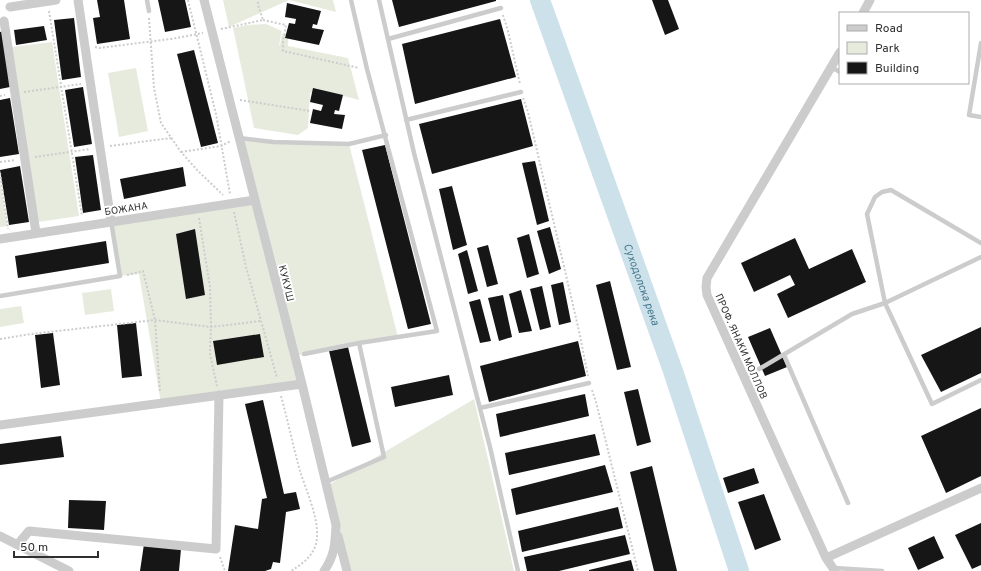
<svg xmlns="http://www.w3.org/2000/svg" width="981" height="571" font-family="Overpass,sans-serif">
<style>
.green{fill:#e6ebde}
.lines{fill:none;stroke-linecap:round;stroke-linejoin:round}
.river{stroke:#cce1ea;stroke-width:20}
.building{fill:#161616}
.path{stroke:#ccc;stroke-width:2;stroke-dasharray:2 2;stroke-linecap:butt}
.service{stroke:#ccc;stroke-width:4.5}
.minor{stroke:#ccc;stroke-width:9}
.labels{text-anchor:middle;stroke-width:4;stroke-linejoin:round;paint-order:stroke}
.street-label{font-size:10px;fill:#2f2f2f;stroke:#fff}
.water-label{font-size:11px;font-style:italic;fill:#43778c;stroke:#fff}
</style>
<rect width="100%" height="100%" fill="#fff"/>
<!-- green -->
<path class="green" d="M223 0H333L336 12 289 0 229 27Z
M266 24 282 31 279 45H280L282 34 289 33 288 43V46L348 58 359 100 325 91 310 93 308 128 298 135 254 128 233 28 247 25Z
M52 42 79 216 38 222 12 47Z
M136 68 148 131 119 137 108 73Z
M239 138 349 144 398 337 359 343 295 356 302 384 161 403 139 274 120 276 111 221 255 200Z
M0 181 7 226 0 227Z
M111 289 114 311 85 315 82 293Z
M21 306 24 323 0 327V309Z
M474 399 514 571H347L327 486Z"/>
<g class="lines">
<!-- river -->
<path class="river" id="s1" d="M540 0 673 371 739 571"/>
</g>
<!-- building -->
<path class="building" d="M97 0H124L130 39 97 44 93 18 100 17Z
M158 0H185L191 27 165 32Z
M392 0H496V1L399 27Z
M652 0H668L679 29 665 35Z
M287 3 321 11 317 25 313 24 312 28 324 30 319 45 285 38 289 23 295 24 296 19 285 17Z
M74 18 81 77 62 80 54 20Z
M500 19 516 77 415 104 402 44Z
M44 26 47 40 16 45 14 30Z
M3 31 10 87 0 89V32Z
M194 50 218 143 201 147 177 54Z
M83 87 92 144 74 147 65 90Z
M313 88 343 95 339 111 335 110 334 114 345 115 342 129 310 123 313 109 321 111 323 105 310 102Z
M10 98 19 154 0 157V100Z
M521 99 533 146 432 174 419 124Z
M385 145 431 324 408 329 362 150Z
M93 155 101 210 83 213 75 157Z
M535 161 549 221 537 225 522 163Z
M20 166 29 222 9 225 0 170Z
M183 167 186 186 124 199 120 179Z
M452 186 467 245 453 250 439 189Z
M550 227 561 269 549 274 537 231Z
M195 229 205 295 186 299 176 234Z
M529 234 539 274 527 278 517 238Z
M795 238 809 269 852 249 866 282 788 318 777 294 795 285 790 275 754 292 741 263Z
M106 241 109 263 18 278 15 256Z
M488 245 498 284 487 287 477 248Z
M467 250 478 291 468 294 458 254Z
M610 281 631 367 617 370 596 285Z
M563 282 571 322 559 325 551 285Z
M542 286 551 327 540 330 530 289Z
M521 290 532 331 519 333 509 294Z
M503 295 512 337 499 341 488 298Z
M480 299 491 341 480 343 469 302Z
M136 323 142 376 122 378 117 325Z
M981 327V373L941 392 921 355Z
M770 328 787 367 765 376 748 337Z
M53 333 60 385 41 388 35 335Z
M260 334 264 357 217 365 213 341Z
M578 341 586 376 489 402 480 366Z
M348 347 371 442 352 447 329 351Z
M449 375 453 395 395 407 391 387Z
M638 389 651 442 637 446 624 392Z
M585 394 589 416 500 437 496 414Z
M263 400 284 494 296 492 300 509 286 512 280 563 273 562 271 569 265 571H228L235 525 258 529 262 499 267 498 245 404Z
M981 408V476L946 493 921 436Z
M595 434 600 455 509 475 505 453Z
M61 436 64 457 0 465V444Z
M605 465 613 492 516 515 511 489Z
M652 466 677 571H654L630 472Z
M754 468 759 483 728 493 723 478Z
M764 494 781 540 755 550 738 502Z
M69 500 106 501 104 530 68 528Z
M618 507 623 528 522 552 518 531Z
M981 523V565L972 569 955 535Z
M625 535 630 554 559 571H527L524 557Z
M934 536 944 558 918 570 908 548Z
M144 544 181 549 179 571H140Z
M631 560 634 571H589V570Z"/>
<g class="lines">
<!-- path -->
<path class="path" d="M188 0 216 114 230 194
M49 11 82 216
M503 15 508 31 520 84
M149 18 154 88 161 123 181 152 198 171 223 195
M263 20 286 25 283 41V51L359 68
M221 29 263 20 258 5V0
M95 47 99 48 171 39 203 33
M24 92 81 84
M0 96 5 95
M523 98 528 112 579 331 588 376
M240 100 310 111
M110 146 171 138
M181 152 221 146 231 141
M35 157 90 149
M0 162 15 160
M0 173 8 229
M234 212 246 267 277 378
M199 218 210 287 211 327 210 354 217 386
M127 275 143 271 155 320 160 393
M0 339 31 334 155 320 211 327 261 321
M592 390 596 402 638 571
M281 396C288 421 293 446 300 471 306 490 318 516 317 536 317 553 304 563 291 571
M220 557 225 571"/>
<!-- service -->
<path class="service" d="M147 0 149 11
M379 0 414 153 490 447 518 571
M388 39 501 8
M981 43 969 115 981 117
M831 67 840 72
M406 120 521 92
M239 138 273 142 349 144 386 135
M981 243 891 190 882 192 875 197 867 214 885 303 932 404 981 380
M0 296 120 276 111 221
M304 354 359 343 437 331 367 69 351 0
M784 355 848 503
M744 378 852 314 885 303 981 257
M480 408 589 383
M326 482 384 457 359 343
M834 568 882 571"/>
<!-- minor -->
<path class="minor" d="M78 0 111 221
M204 0 302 384 336 525C335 544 335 555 324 571
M10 7 56 0
M863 13 870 0
M4 21 36 233
M0 239 255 200
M0 425 302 384
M0 536 69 571
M338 536 347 571
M18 544 29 531 216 549 219 395
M826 558 981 488
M835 571 826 558 707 295 706 287 707 278 840 52"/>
</g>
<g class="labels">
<!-- street labels -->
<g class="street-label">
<text transform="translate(126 208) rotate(-9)" y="4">БОЖАНА</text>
<text transform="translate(287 283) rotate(76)" y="4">КУКУШ</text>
<text transform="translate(742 346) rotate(66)" y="4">ПРОФ. ЯНАКИ МОЛЛОВ</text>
</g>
<!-- water labels -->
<g class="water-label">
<text dy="4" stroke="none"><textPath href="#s1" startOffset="302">Суходолска река</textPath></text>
</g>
</g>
<!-- legend -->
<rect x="839" y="12" width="130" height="72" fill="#ffffff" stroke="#acacac"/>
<rect x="847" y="25" width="20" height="6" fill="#cccccc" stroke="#acacac"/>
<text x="875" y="32" font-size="12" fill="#2f2f2f">Road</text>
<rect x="847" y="42" width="20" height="12" fill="#e6ebde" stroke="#acacac"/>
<text x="875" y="52" font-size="12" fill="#2f2f2f">Park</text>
<rect x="847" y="62" width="20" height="12" fill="#161616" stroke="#acacac"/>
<text x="875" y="72" font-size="12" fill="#2f2f2f">Building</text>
<!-- scale -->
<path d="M14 551v6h84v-6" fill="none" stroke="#2f2f2f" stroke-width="2"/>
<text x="20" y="551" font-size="12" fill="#2f2f2f" stroke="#ffffff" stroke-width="3" paint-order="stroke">50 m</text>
</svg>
